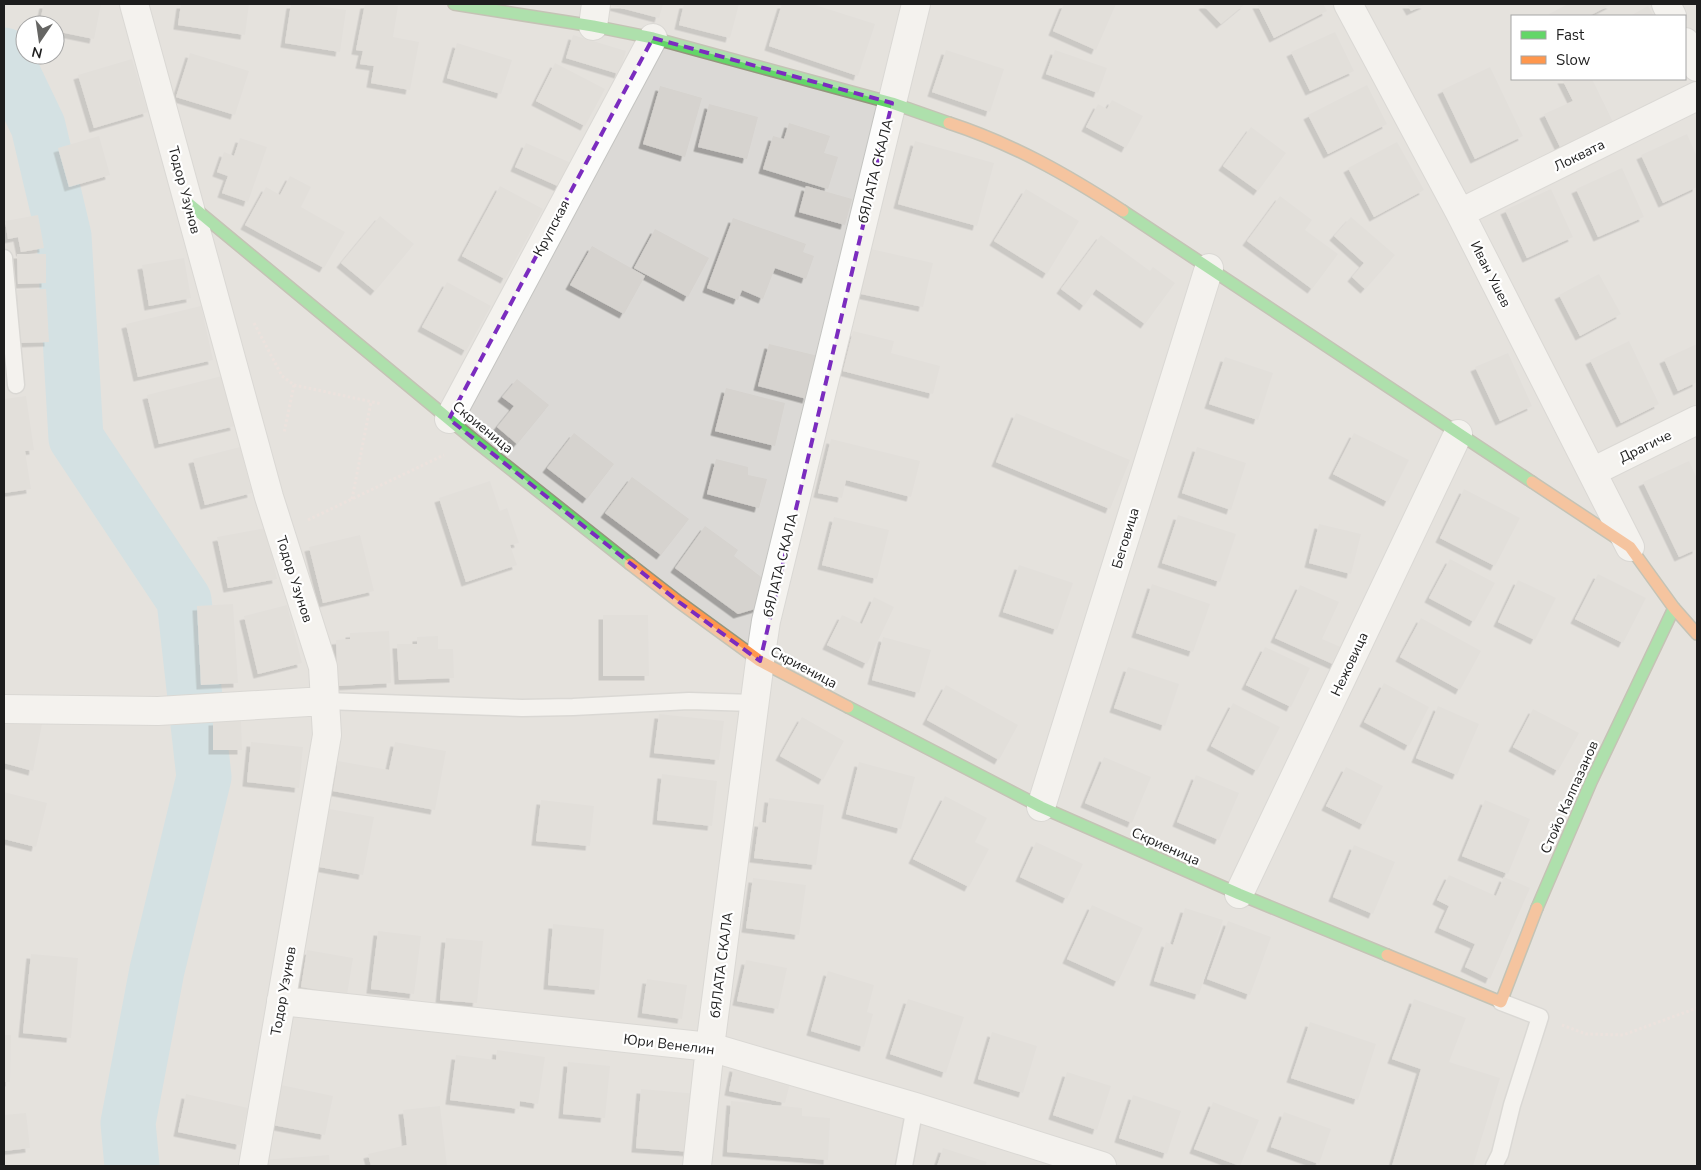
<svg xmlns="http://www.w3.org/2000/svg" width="1701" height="1170" font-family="'Nunito Sans',sans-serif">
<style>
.residential{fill:#dbd9d6;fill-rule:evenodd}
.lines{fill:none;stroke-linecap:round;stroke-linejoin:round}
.river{stroke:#b5d8e2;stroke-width:55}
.building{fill:#d6d3cf;filter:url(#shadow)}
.lane-casing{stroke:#c4c4c1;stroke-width:19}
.street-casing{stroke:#c4c4c1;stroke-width:30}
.fast-casing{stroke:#93957c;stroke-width:14}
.slow-casing{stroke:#93957c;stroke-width:14}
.path{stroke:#ebdad6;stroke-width:3;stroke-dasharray:2.5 2.5;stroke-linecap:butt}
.lane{stroke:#fcfcfb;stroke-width:16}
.street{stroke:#fcfcfb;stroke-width:28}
.fast{stroke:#63d668;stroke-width:11}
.slow{stroke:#ff974d;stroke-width:11}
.marked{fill:none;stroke:#7b2cbf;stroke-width:4;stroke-dasharray:10 6;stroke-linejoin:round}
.labels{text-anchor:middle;stroke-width:4.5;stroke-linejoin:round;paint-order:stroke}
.street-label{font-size:14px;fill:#1d1d1d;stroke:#fff}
</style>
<defs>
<filter id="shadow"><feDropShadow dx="-4.5" dy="4.5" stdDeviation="0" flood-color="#0004"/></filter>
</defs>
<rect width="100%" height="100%" fill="#eceae4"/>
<!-- residential -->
<path class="residential" d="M4 4H1697V1166H4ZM1512 16H1685V79H1512ZM25 25H55V55H25Z"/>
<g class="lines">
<!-- river -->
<path class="river" d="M4 55 38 126 64 236 76 438 184 600 204 777 157 970 128 1123 132 1166"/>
</g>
<!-- building -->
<path class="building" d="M44 4H101L94 39 55 31V25H39Z
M181 4H249L245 35 178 25Z
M291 4H306L346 10 340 52 285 43Z
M365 4H388L398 6 393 37 419 42 410 90 371 83 374 66 360 64 363 51 356 50Z
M606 4H663L659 18Z
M684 4H739L730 38 679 25Z
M782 4H812L875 24 858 76 769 46Z
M1064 4H1116L1096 50 1053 31Z
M1205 4H1245L1221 24 1203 5Z
M1257 4H1323L1327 11 1274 38Z
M1407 4H1426L1411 11Z
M1568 4H1612L1589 16H1550L1549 14Z
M1648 6 1654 16H1630Z
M1335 32 1354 71 1310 91 1291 52Z
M573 35 626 51 619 74 566 58Z
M457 43 512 60 501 94 447 78Z
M946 50 1004 69 990 112 932 92Z
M1055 50 1107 68 1098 93 1046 74Z
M190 53 249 71 235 115 176 97Z
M132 59 148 112 94 128 78 75Z
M555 63 605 89 585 126 536 101Z
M1490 67 1523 136 1475 159 1442 90Z
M1562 79H1592L1613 122 1560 147 1544 114 1573 101Z
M1367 85 1387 124 1328 154 1308 115Z
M660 86 702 98 685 157 643 144Z
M1112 100 1143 116 1126 148 1086 127 1098 104 1107 109Z
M709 104 758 117 747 159 698 147Z
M789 123 830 136 824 153 838 157 828 189 763 169 773 136 784 139Z
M1251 127 1286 153 1258 191 1223 166Z
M1687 134 1697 157V187L1663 203 1641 155Z
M99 136 110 175 69 187 58 148Z
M240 138 267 147 248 202 222 193 228 176 217 172 224 152 234 156Z
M915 141 994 163 977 226 898 204Z
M1397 142 1424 190 1374 217 1348 168Z
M526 143 571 163 560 187 515 167Z
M1622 168 1644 217 1598 237 1576 189Z
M290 176 311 187 301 207 345 232 324 268 245 225 266 187 280 195Z
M500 186 543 209 505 279 462 256Z
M806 186 852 199 845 225 799 212Z
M1026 189 1079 221 1047 274 994 241Z
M1551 189 1573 237 1527 258 1505 210Z
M1280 196 1312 220 1305 230 1338 254 1312 289 1247 241Z
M38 215 44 248 21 252 18 237 8 239 5 221Z
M380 216 414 244 375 291 341 263Z
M1351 217 1395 255 1365 289 1352 277 1364 263 1334 236Z
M733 218 806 244 803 252 814 256 806 279 775 268 763 299 742 290 738 300 707 288Z
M655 229 709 258 688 297 634 268Z
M1101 235 1150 271 1153 267 1175 283 1145 324 1096 289 1084 306 1061 289Z
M592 246 645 276 624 314 570 285Z
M871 249 933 263 923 307 861 294Z
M17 254H46V283L18 284Z
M184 258 191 298 149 306 142 265Z
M1599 274 1621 314 1580 336 1559 295Z
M447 282 491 306 466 351 422 327Z
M46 289 49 342 19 343 17 290Z
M201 306 213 360 138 377 126 324Z
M853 331 894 341 891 353 940 366 933 394 843 371Z
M1629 341 1659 404 1621 423 1590 360Z
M769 344 818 356 807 399 758 386Z
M1697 344V382L1678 391 1664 359Z
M1508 353 1532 406 1500 421 1475 367Z
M1225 357 1273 373 1258 420 1209 404Z
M222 376 235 426 159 444 147 395Z
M517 379 549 405 517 444 497 427 514 406 502 397Z
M726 388 785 403 775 446 715 431Z
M26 396 34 450 25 451 31 489 4 493V399Z
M1016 413 1130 460 1110 509 996 462Z
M574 433 614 464 587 499 547 468Z
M1354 433 1409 460 1388 502 1333 474Z
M831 439 920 461 911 497 846 480 842 498 818 493Z
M240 447 252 493 205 505 193 459Z
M1197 447 1246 463 1231 510 1182 493Z
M716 459 748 467V475L767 479 759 508 707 494Z
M1689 461 1697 479V549L1679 557 1643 482Z
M632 477 689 519 661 555 605 513Z
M490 481 500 511 507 508 519 543 510 545 517 565 466 582 439 498Z
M1464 489 1520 518 1495 566 1440 538Z
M1178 515 1236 534 1220 582 1162 563Z
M834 517 889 530 877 579 822 565Z
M1319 524 1361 534 1351 574 1309 563Z
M705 526 738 550 734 556 765 580 758 608 738 614 675 568Z
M266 528 277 579 228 588 217 537Z
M360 535 374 591 323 603 309 547Z
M1450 559 1495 583 1474 622 1429 598Z
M1019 565 1073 583 1057 630 1003 612Z
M1598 574 1646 598 1623 643 1575 619Z
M1518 580 1556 598 1535 640 1498 622Z
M1152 584 1210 604 1193 652 1136 633Z
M1300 585 1339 602 1322 639 1343 648 1335 665 1275 638Z
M874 597 894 607 867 664 827 645 842 615 862 624Z
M233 604 238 683 201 685 197 606Z
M287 605 302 663 258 674 244 616Z
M603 615H648L649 676H603Z
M1421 618 1481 651 1460 690 1400 657Z
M389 631 391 683 338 686 336 640 350 639V633Z
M438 636V649H453L454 678 399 680 397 644H417V637Z
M883 637 931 650 919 693 872 680Z
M1265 647 1310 668 1291 707 1246 685Z
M1128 667 1179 684 1165 726 1114 708Z
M1384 683 1429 707 1409 746 1364 722Z
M946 685 1018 725 999 760 927 720Z
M1233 703 1280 727 1257 771 1211 746Z
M1438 706 1479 724 1457 775 1416 758Z
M1533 709 1579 733 1558 771 1513 747Z
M659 714 724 721 719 760 654 753Z
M802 717 844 741 823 780 780 756Z
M241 720 242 750H213V721Z
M4 722 42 724 33 771 4 763Z
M251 742 303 747 299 788 247 782Z
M395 742 446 751 435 810 333 791 338 761 389 770Z
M1104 757 1151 777 1132 823 1085 803Z
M859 762 915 777 901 829 846 814Z
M1346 767 1383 786 1364 825 1326 806Z
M662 774 717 781 712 826 657 820Z
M1196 775 1239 793 1219 840 1177 822Z
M4 792 47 803 36 847 4 839Z
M945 796 987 818 975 842 989 849 969 887 913 859Z
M769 798 824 805 816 865 754 858 759 822 766 823Z
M541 800 594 806 590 846 536 841Z
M1485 800 1530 819 1508 874 1462 856Z
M324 808 374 817 363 875 314 866Z
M1036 842 1083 864 1067 899 1020 877Z
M1354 845 1395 862 1373 914 1333 897Z
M1449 875 1496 896 1504 877 1530 888 1490 979 1465 967 1475 944 1439 928 1449 906 1437 900Z
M753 878 806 885 799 935 746 928Z
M1092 905 1143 928 1118 982 1067 959Z
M1185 908 1223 920 1199 995 1154 981 1166 942 1173 945Z
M1228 921 1271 937 1250 995 1207 979Z
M553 924 604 929 599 990 548 985Z
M378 931 421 936 414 994 371 989Z
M446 938 483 941 477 1003 440 1000Z
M307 950 353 958 347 995 301 987Z
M31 954 78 958 71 1038 23 1033Z
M746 960 787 968 778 1009 737 1001Z
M828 971 874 985 867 1012 873 1014 864 1047 811 1031Z
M647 979 687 985 682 1019 642 1013Z
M908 999 964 1017 946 1073 890 1054Z
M1414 999 1466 1018 1449 1062 1500 1078 1473 1166H1392L1421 1069 1392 1059Z
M1310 1022 1376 1044 1358 1100 1291 1078Z
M992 1032 1037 1046 1023 1093 978 1079Z
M4 1035H11L10 1082H4Z
M497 1050 545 1057 538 1104 520 1101 519 1109 450 1100 456 1055 496 1060Z
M568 1062 610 1066 605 1118 563 1114Z
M734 1067 791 1079 785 1103 729 1091Z
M1067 1072 1111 1086 1097 1130 1053 1115Z
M281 1085 333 1096 325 1135 273 1125Z
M641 1089 698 1094 693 1152 636 1148Z
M186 1094 248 1108 240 1145 178 1132Z
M1133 1095 1181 1111 1167 1154 1119 1138Z
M731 1101 802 1108V1116L830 1118 828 1160 727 1152Z
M1213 1102 1259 1120 1240 1166 1194 1149Z
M440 1106 447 1166H371L368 1154 407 1145 403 1110Z
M1284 1112 1331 1129 1319 1164 1271 1147Z
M26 1113 30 1148 4 1151V1115Z
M943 1148 987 1162 985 1166H937Z
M329 1155 330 1166H262V1160Z"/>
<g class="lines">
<defs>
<path id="lane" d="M4 258 16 385
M325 701 522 708 573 707 689 701 754 703
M904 1166 915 1107
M1494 1166 1500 1154 1512 1105 1540 1017 1501 1002"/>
<path id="street" d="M134 4 269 497 323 667 327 735 253 1166
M1348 4 1460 213 1630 547
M1666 4 1672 16
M593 26 596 4
M1685 42 1697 67
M1460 213 1697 96
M449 419 653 38
M1592 472 1697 420
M4 709 158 711 325 701
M1041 807 1209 268
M1239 894 1458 434
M281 1001 710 1047 915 1107 1102 1166
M697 1166 710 1047 760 661 766 621 916 4"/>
<path id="fast" d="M454 4 593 26 653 38 892 103 949 123
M188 203 474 440 630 564
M1123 211 1532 482
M848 707 1041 807 1239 894 1387 955
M1537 908 1591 782 1674 608"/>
<path id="slow" d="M949 123C1013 144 1066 174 1123 211
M1532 482 1630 547 1674 608 1697 634
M630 564 679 602 760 661 848 707
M1387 955 1501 1002 1537 908"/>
</defs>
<!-- lane casing -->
<use href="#lane" class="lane-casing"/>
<!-- street casing -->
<use href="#street" class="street-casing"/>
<!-- fast casing -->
<use href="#fast" class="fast-casing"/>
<!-- slow casing -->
<use href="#slow" class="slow-casing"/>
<!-- path -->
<path class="path" d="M254 323 282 376 294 385 284 433
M294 385 382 404
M352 499 371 402
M308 520 444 455
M1562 1025 1586 1034 1623 1035 1697 1008"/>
<!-- lane -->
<use href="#lane" class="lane"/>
<!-- street -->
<use href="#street" class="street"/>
<!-- fast -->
<use href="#fast" class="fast"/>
<!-- slow -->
<use href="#slow" class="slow"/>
</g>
<!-- marked area -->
<path d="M0 0H1701V1170H0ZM653 38 892 103 760 661 679 602 449 419Z" fill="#eceae4" fill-opacity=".55" fill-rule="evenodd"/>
<path class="marked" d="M653 38 892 103 760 661 679 602 449 419Z"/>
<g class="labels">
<!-- street labels -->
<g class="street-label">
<text transform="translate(1579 155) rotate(-26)" y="5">Локвата</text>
<text transform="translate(875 171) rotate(-76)" y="5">бЯЛАТА СКАЛА</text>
<text transform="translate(185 190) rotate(75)" y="5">Тодор Узунов</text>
<text transform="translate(551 228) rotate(-62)" y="5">Крупская</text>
<text transform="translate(1491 274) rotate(63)" y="5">Иван Ушев</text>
<text transform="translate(483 427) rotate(39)" y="5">Скриеница</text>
<text transform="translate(1645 446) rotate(-26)" y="5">Драгиче</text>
<text transform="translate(1125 538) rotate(-73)" y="5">Беговица</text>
<text transform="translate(780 565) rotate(-76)" y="5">бЯЛАТА СКАЛА</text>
<text transform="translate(295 579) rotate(72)" y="5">Тодор Узунов</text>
<text transform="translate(1349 664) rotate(-65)" y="5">Нежовица</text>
<text transform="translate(804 667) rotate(28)" y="5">Скриеница</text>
<text transform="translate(1569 797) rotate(-66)" y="5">Стойо Калпазанов</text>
<text transform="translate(1166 846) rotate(24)" y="5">Скриеница</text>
<text transform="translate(721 965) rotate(-83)" y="5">бЯЛАТА СКАЛА</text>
<text transform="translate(283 991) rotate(-80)" y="5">Тодор Узунов</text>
<text transform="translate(669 1044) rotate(7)" y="5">Юри Венелин</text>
</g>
</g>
<!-- border -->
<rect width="1701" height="1170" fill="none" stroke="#1d1d1d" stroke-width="10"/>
<!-- legend -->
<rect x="1511" y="15" width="175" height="65" fill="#ffffff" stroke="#a5a5a5"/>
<rect x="1521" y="31" width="25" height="8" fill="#63d668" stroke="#a5a5a5"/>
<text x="1556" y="40" font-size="15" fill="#1d1d1d">Fast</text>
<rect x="1521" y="56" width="25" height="8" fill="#ff974d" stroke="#a5a5a5"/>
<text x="1556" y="65" font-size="15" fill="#1d1d1d">Slow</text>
<!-- north arrow -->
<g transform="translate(40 40) rotate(193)"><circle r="24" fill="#ffffff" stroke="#a5a5a5"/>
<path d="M0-4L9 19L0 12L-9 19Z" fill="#656563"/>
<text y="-8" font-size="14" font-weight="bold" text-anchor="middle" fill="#1d1d1d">N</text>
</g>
</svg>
